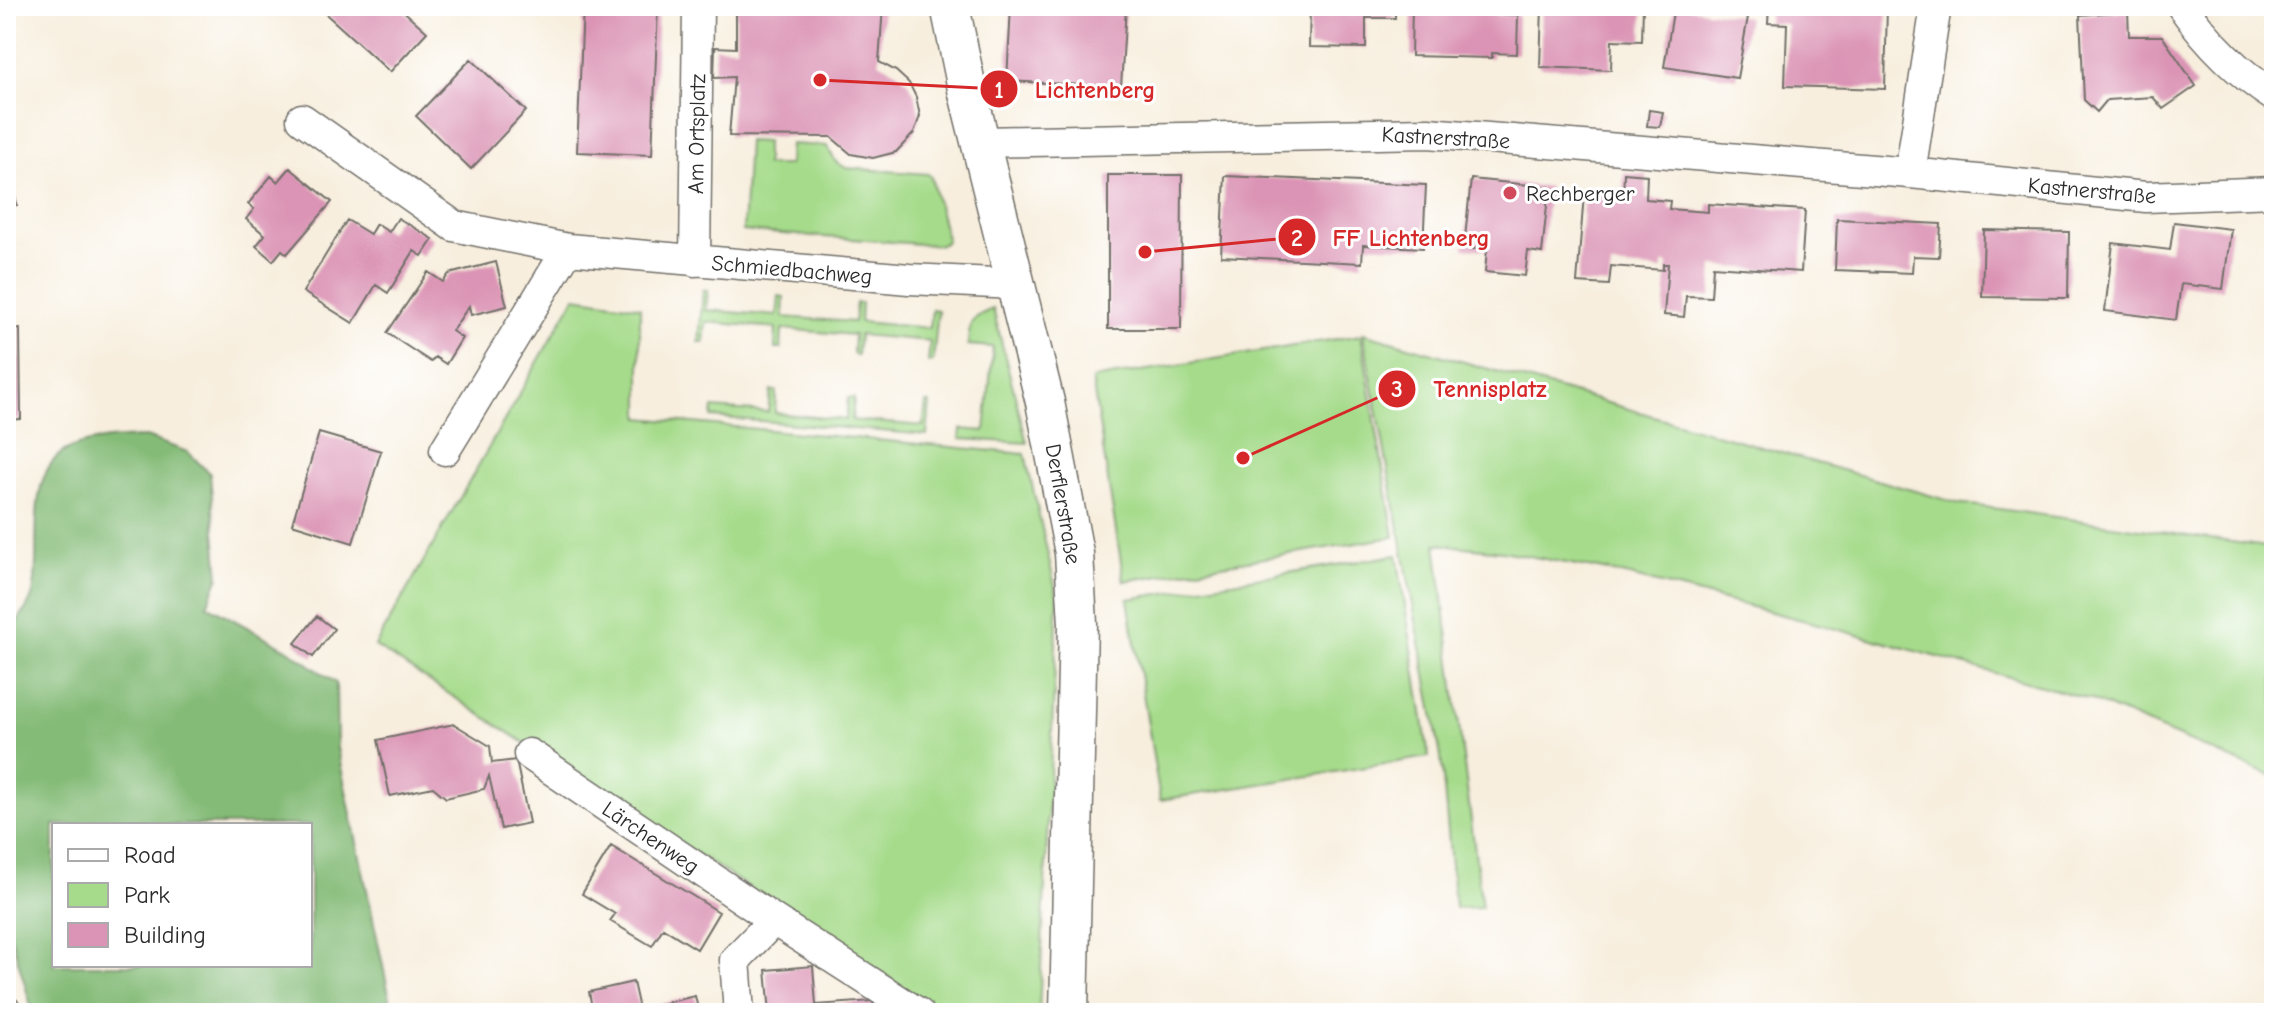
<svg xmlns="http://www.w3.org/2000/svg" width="2280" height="1019" font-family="'Comic Neue',sans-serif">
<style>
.green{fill:#a6db8b;stroke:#68835b;stroke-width:2}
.forest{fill:#84bb77;stroke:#587351;stroke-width:2;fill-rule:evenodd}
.building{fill:#db94b5}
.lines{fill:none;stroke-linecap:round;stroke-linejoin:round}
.minor-casing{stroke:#726f69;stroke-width:33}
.tertiary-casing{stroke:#726f69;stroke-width:41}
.minor{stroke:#fff;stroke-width:30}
.tertiary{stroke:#fff;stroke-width:38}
.poi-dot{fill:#d1495b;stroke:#fff;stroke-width:3}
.labels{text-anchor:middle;stroke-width:6;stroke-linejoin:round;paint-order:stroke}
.street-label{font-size:22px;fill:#2b2b2b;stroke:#fff}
.poi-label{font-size:22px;fill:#2b2b2b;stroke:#fff;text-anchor:start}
.leader{fill:none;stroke:#d62828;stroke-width:3}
.callout-dot{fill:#d62828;stroke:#fff;stroke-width:3}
.mark-label{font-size:24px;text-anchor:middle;font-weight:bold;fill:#fff}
.callout-label{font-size:24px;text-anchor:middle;font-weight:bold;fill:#d62828;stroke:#fff;stroke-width:6;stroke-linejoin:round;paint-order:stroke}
</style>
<rect width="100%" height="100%" fill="#fff"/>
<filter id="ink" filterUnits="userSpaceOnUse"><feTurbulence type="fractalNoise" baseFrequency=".0125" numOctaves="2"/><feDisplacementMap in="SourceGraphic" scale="16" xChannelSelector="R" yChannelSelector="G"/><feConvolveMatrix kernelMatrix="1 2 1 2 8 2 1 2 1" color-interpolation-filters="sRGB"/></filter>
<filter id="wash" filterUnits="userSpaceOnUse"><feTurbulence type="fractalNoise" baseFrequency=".006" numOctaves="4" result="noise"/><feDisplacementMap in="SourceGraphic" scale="32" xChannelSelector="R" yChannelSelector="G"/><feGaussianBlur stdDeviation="1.8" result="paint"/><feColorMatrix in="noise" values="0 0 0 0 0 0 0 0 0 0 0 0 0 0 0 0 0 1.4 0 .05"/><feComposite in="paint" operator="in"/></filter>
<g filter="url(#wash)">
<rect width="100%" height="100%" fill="#f7eedd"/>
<!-- green -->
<path class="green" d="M748 141 766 142V165H789L790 144 827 146 835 161 846 168 928 174 931 177 947 240 943 244 934 245 743 231Z
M703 290H708L706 310 777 316 779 296 784 297 783 317 854 322 856 303H861L860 322 930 328 932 309 938 310 933 362H928L930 341 859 335 857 355 853 354 854 335 782 329 781 349H775L776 328 706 322 704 342H699Z
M575 297 640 307V418L1025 454 1058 599 1039 1013H943L375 646Z
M993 309 1027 443 960 439 961 429 985 431 993 347 968 345C970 321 969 318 993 309Z
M1363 333 1957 503 2274 548V777L2092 700 1822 625 1614 572 1502 551 1436 544 1482 907 1455 908 1441 757Z
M1361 335 1394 537 1124 581 1092 379Z
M771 391H776L775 413 846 420 848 398H854L852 420 923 426 926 403H930L927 435 712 417 713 408 768 412Z
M1397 555 1429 757 1160 800 1128 599Z"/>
<!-- forest -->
<path class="forest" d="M146 437 188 452 210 474 219 577 207 605 287 649 336 683 337 748 393 1013H33L6 919V633C15 626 30 605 33 593 43 551 21 466 73 447 96 438 122 438 146 437ZM54 825H310V965H54Z"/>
<g id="blocks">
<!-- building -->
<path class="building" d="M317 6H398L427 32 390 72Z
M583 6H658L652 155 577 152Z
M736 6H883L879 62 896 71 909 83 916 97 920 116 914 133 896 152 873 158 851 154 831 137 729 136 734 77 714 78 715 47 736 48Z
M1011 6 1126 7 1121 87 1007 81Z
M1310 6H1395V18H1366V48L1309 47Z
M1412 6H1495V15H1518L1517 54 1492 53V58L1411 56Z
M1598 6H1643L1642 41 1612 40 1611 70 1540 67 1542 7 1598 9Z
M1674 6 1748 17 1737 78 1664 67Z
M1769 6H1887L1885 89 1785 86 1787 24 1768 23Z
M2128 11 2129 36H2162L2196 86 2163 109 2153 97 2107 100 2097 112 2084 100 2080 15Z
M471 59 526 111 471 169 416 116Z
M1649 110 1663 112 1660 127 1647 126Z
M6 159 17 205 6 208Z
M290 168 332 202 287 254 282 250 273 261 256 246 265 235 246 219 254 209 248 204 271 176 278 182Z
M1624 173 1647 175 1646 199 1670 201 1669 209 1708 212V204L1805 210 1801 272 1713 266 1711 297 1686 296 1684 317 1664 315 1668 264H1663V270L1611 266 1609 285 1577 283 1584 194 1623 196Z
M1108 175H1182L1181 329H1108Z
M1225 176 1426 185 1423 248 1363 245 1362 263 1221 256Z
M1471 179 1549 187 1542 253 1528 251 1525 276 1485 272 1487 250 1464 248Z
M398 218 433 239 422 256 414 251 388 293 376 285 353 323 303 292 347 220 370 234 376 224 389 232Z
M1837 219 1941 224 1939 257 1913 256 1912 273 1835 270Z
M2174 222 2231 229 2223 289 2181 284 2176 320 2105 311 2113 243 2170 250Z
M1984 230 2069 232 2068 298 1982 297Z
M496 262 507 306 471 315 469 306 452 331 462 338 446 364 435 357 431 362 387 333 428 272 443 282 449 274Z
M20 329 21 419 6 420V330Z
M319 433 381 451 353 543 292 524Z
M317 616 334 629 313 657 295 643Z
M454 724 490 746 492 763 516 760 529 823 501 829 489 776 484 789 446 798 433 787 390 796 378 740Z
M611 846 719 912 697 949 663 928 652 946 610 921 615 914 582 894Z
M813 966 816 1005 873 1001 874 1013H770L766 970Z
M633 982 639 1009 695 996 699 1013H593L589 992Z"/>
</g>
</g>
<g filter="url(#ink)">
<use href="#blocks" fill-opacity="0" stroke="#726f69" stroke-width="2"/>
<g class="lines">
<defs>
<path id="minor" d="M2182 6C2207 41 2238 73 2274 96
M302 119 454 226 568 249 909 279 1016 284
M981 142 1428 133 1910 173 2146 197 2274 192
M1910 173 1936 6
M695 261 698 6
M445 450 568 249
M529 754 774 920 918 1013
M6 1011 7 1013
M739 1013 735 960 774 920"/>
<path id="tertiary" d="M950 6 967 89 1045 402 1074 553 1078 624 1069 1013"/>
</defs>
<!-- minor casing -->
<use href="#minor" class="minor-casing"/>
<!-- tertiary casing -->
<use href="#tertiary" class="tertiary-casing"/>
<!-- minor -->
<use href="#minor" class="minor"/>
<!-- tertiary -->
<use href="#tertiary" class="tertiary"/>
</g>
</g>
<!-- markers -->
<circle class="poi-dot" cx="1510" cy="193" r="8"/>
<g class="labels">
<!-- street labels -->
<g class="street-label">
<text transform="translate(696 134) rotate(-89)" y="8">Am Ortsplatz</text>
<text transform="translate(1446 137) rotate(3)" y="8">Kastnerstraße</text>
<text transform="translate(2092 190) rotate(5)" y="8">Kastnerstraße</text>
<text transform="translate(792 269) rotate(5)" y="8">Schmiedbachweg</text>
<text transform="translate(1064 504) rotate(80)" y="8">Derflerstraße</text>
<text transform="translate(651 837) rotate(34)" y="8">Lärchenweg</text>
</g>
<!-- poi labels -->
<g class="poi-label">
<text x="1526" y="201">Rechberger</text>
</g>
</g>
<!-- callouts -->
<path class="leader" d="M820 80L999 89M1145 252L1297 237M1243 458L1397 389"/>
<g class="callout-dot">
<circle cx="820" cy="80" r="8"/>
<circle cx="1145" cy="252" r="8"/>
<circle cx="1243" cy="458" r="8"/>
<circle cx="999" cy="89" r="20"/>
<circle cx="1297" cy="237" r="20"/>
<circle cx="1397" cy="389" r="20"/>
</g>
<g class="mark-label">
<text x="999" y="98">1</text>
<text x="1297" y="246">2</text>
<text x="1397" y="397">3</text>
</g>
<g class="callout-label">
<text x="1095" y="98">Lichtenberg</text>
<text x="1411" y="246">FF Lichtenberg</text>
<text x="1490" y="397">Tennisplatz</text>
</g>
<!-- margin -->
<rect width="2280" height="1019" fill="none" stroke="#fff" stroke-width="32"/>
<!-- legend -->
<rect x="52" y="823" width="260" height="144" fill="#ffffff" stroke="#aaaaaa" stroke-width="2"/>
<rect x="68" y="849" width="40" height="12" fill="#ffffff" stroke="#aaaaaa" stroke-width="2"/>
<text x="124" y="863" font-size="24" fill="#2b2b2b">Road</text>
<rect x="68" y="883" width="40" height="24" fill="#a6db8b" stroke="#aaaaaa" stroke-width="2"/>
<text x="124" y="903" font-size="24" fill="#2b2b2b">Park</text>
<rect x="68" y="923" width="40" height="24" fill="#db94b5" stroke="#aaaaaa" stroke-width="2"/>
<text x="124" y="943" font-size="24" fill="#2b2b2b">Building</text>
</svg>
